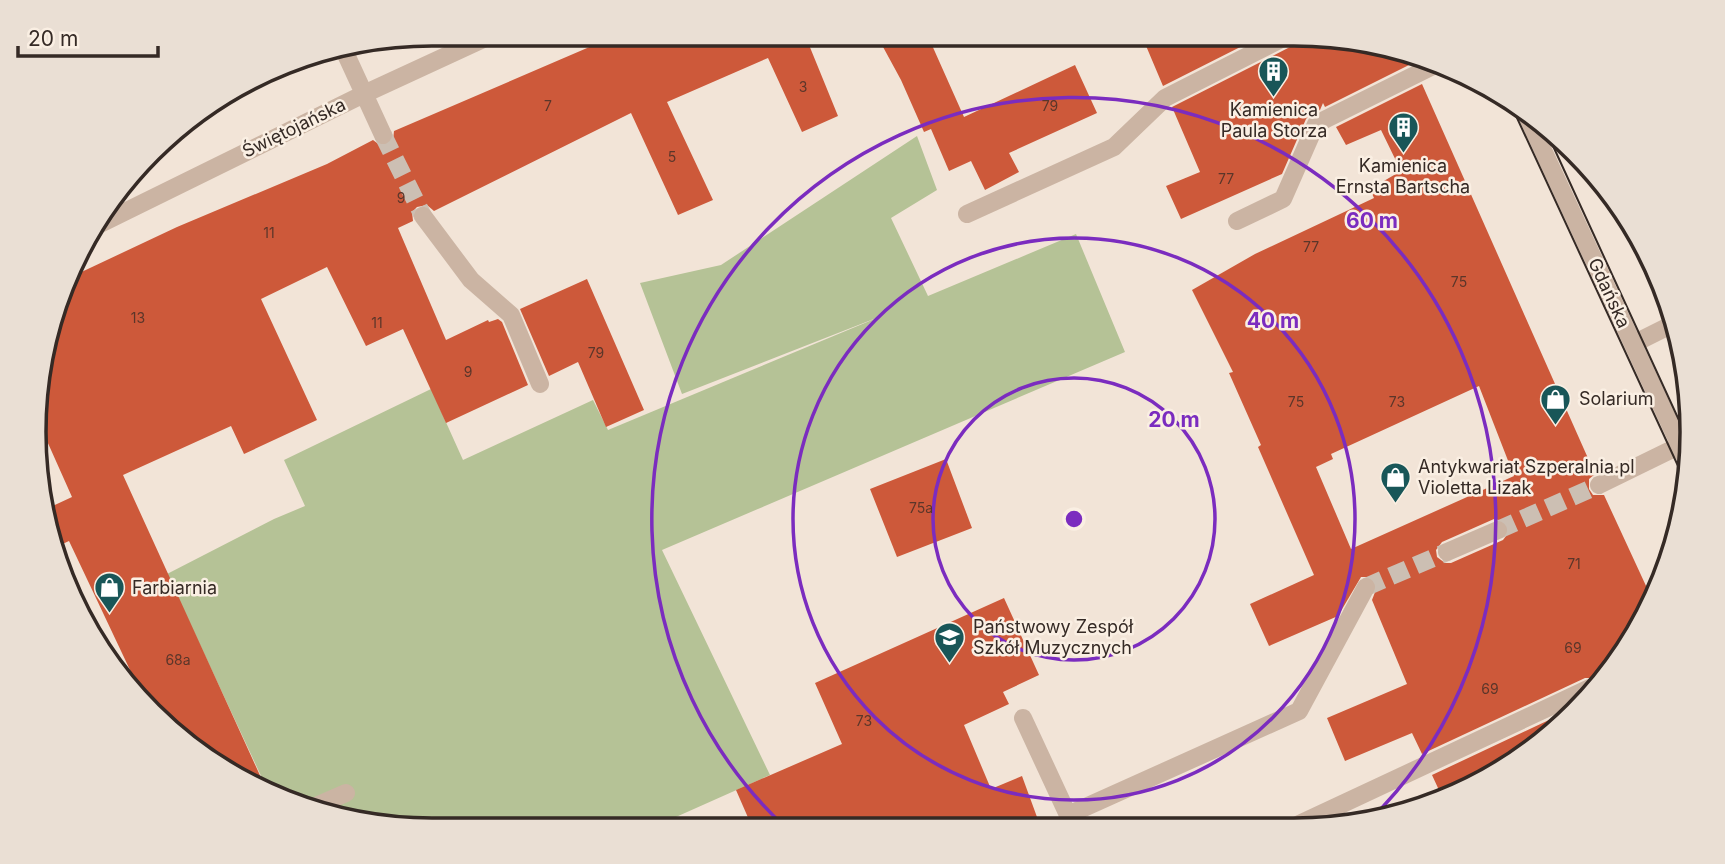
<svg xmlns="http://www.w3.org/2000/svg" width="1725" height="864" font-family="Inter,sans-serif">
<style>
.green{fill:#b5c296}
.building{fill:#cd593a;fill-rule:evenodd}
.lines{fill:none;stroke-linecap:round;stroke-linejoin:round}
.minor-tunnel{stroke:#ccbfb3;stroke-width:18;stroke-dasharray:18 9;stroke-linecap:butt}
.minor{stroke:#cbb4a3;stroke-width:18}
.tram{stroke:#352a25;stroke-width:2}
.ring{fill:none;stroke:#7b2cbf;stroke-width:3.5}
.labels{text-anchor:middle;stroke-width:5;stroke-linejoin:round;paint-order:stroke}
.number-label{font-size:14px;fill:#5b362a}
.poi-label{font-size:18px;fill:#352a25;stroke:#faefe3;text-anchor:start}
.street-label{font-size:18px;fill:#352a25;stroke:#faefe3}
.rim{fill:none;stroke:#352a25;stroke-width:3.5}
.centre{fill:#7b2cbf;stroke:#faefe3;stroke-width:3.5}
.ring-label{font-size:21px;text-anchor:middle;font-weight:bold;fill:#7b2cbf;stroke:#faefe3;stroke-width:5;stroke-linejoin:round;paint-order:stroke}
</style>
<rect width="100%" height="100%" fill="#f2e4d7"/>
<!-- green -->
<path class="green" d="M917 136 937 190 891 218 928 296 1076 234 1125 352 662 550 770 775 649 829 406 830 269 793 167 574 274 519 305 506 284 460 431 389 463 460 593 400 608 430 884 315 682 394 640 283 721 265Z"/>
<!-- building -->
<path class="building" d="M622 33 822 34 807 40 838 116 802 132 768 58 667 102 713 200 678 215 631 113 434 211 427 205 417 207 412 212 413 221 398 228 446 340 488 320 489 322 498 319 502 322 528 385 446 423 403 329 366 346 327 267 261 299 317 420 244 454 231 426 123 475 268 793 256 790 150 714 134 692 139 689 69 541 56 547 44 510 72 497 39 423 41 354 73 276 177 227 327 164 373 140 381 146H387L393 141 394 131Z
M876 34H927L964 117 1075 65 1097 113 1009 153 1019 172 985 190 971 161 949 171 931 129 924 132 901 80Z
M1141 34H1266L1163 86Z
M1296 34H1319L1409 58 1411 64 1325 107 1323 103 1320 110 1310 114 1306 119 1282 174 1181 219 1166 186 1200 172 1172 107 1290 47 1295 43Z
M1422 84 1595 474 1589 479V489L1593 495H1604L1653 601 1651 608 1600 684 1596 678H1585L1422 754 1412 733 1345 761 1327 718 1407 684 1372 600 1377 587 1376 582 1371 577H1361L1338 616 1269 646 1250 604 1314 575 1258 447 1261 445 1229 373 1233 372 1192 290 1255 254 1374 198 1370 189 1401 171 1381 130 1346 145 1336 127ZM1479 386 1514 476 1351 549 1316 467 1333 459 1331 454ZM1494 519 1504 521 1509 526V532L1503 540 1451 563H1445L1437 557 1436 550 1442 542Z
M587 279 644 410 606 427 578 362 549 376 520 309Z
M946 459 972 528 897 557 870 489Z
M1004 598 1039 675 1003 692 1009 704 964 725 991 789 1022 776 1041 828 753 829 736 790 842 744 815 683Z
M1583 704 1535 749 1444 801 1432 775Z"/>
<g class="lines">
<!-- minor-tunnel -->
<path class="minor-tunnel" d="M383 135 423 216
M1498 530 1599 485
M1366 587 1447 552"/>
<!-- minor -->
<path class="minor" d="M343 48 383 135
M1529 120 1689 465
M967 214 1114 147 1165 98 1285 37
M423 216 471 280 511 315 540 384
M1237 221 1283 199 1316 124 1435 65
M94 227 364 94 496 33
M1633 344 1673 324
M1599 485 1689 441
M1447 552 1498 530
M1023 718 1068 815 1299 711 1366 587
M316 806 346 793
M1291 828 1590 688"/>
<!-- tram -->
<path class="tram" d="M1512 107 1685 481
M1548 135 1689 442"/>
</g>
<!-- distance rings -->
<g class="ring">
<circle cx="1074" cy="519" r="141"/>
<circle cx="1074" cy="519" r="281"/>
<path d="M786 828A422 422 0 1 1 1370 820"/>
</g>
<!-- icons -->
<defs>
<symbol id="building-pin" viewBox="-11 -11 22 30"><path d="M0 17L-7.5 6A9.5 9.5 0 1 1 7.5 6Z" fill="#195658" stroke="#faefe3"/><path d="M-4-6H4V6H1V3H-1V6H-4ZM-2.5-4.3h1.7v1.8h-1.7ZM.8-4.3h1.7v1.8H.8ZM-2.5-1h1.7V.8h-1.7ZM.8-1h1.7V.8H.8Z" fill="#fff"/></symbol>
<symbol id="shop-pin" viewBox="-11 -11 22 30"><path d="M0 17L-7.5 6A9.5 9.5 0 1 1 7.5 6Z" fill="#195658" stroke="#faefe3"/><path d="M-5-2.5h2.3a2.7 3.5 0 0 1 5.4 0H5L5.5 6h-11ZM-1.5-2.5h3a1.5 2.3 0 0 0-3 0Z" fill="#fff"/></symbol>
<symbol id="university-pin" viewBox="-11 -11 22 30"><path d="M0 17L-7.5 6A9.5 9.5 0 1 1 7.5 6Z" fill="#195658" stroke="#faefe3"/><path d="M0-5L7-2L0 1L-7-2ZM-4 1L0 2.5L4 1V4Q0 6-4 4Z" fill="#fff"/></symbol>
</defs>
<g fill-rule="evenodd">
<use href="#building-pin" x="1256" y="54" width="35" height="47"/>
<use href="#building-pin" x="1386" y="110" width="35" height="47"/>
<use href="#shop-pin" x="1538" y="382" width="35" height="47"/>
<use href="#shop-pin" x="1378" y="460" width="35" height="47"/>
<use href="#shop-pin" x="92" y="570" width="35" height="47"/>
<use href="#university-pin" x="932" y="620" width="35" height="47"/>
</g>
<g class="labels">
<!-- number labels -->
<g class="number-label">
<text x="803" y="92">3</text>
<text x="548" y="111">7</text>
<text x="1050" y="111">79</text>
<text x="672" y="162">5</text>
<text x="1226" y="184">77</text>
<text x="401" y="203">9</text>
<text x="269" y="238">11</text>
<text x="1311" y="252">77</text>
<text x="1459" y="287">75</text>
<text x="138" y="323">13</text>
<text x="377" y="328">11</text>
<text x="596" y="358">79</text>
<text x="468" y="377">9</text>
<text x="1296" y="407">75</text>
<text x="1397" y="407">73</text>
<text x="921" y="513">75a</text>
<text x="1574" y="569">71</text>
<text x="1573" y="653">69</text>
<text x="178" y="665">68a</text>
<text x="1490" y="694">69</text>
<text x="864" y="726">73</text>
</g>
<!-- poi labels -->
<g class="poi-label">
<text x="1274" y="116" text-anchor="middle">Kamienica<tspan x="1274" dy="21">Paula Storza</tspan></text>
<text x="1403" y="172" text-anchor="middle">Kamienica<tspan x="1403" dy="21">Ernsta Bartscha</tspan></text>
<text x="1579" y="405">Solarium</text>
<text x="1418" y="473">Antykwariat Szperalnia.pl<tspan x="1418" dy="21">Violetta Lizak</tspan></text>
<text x="132" y="594">Farbiarnia</text>
<text x="973" y="633">Państwowy Zespół<tspan x="973" dy="21">Szkół Muzycznych</tspan></text>
</g>
<!-- street labels -->
<g class="street-label">
<text transform="translate(294 128) rotate(-26)" y="6">Świętojańska</text>
<text transform="translate(1609 293) rotate(65)" y="6">Gdańska</text>
</g>
</g>
<!-- crop -->
<path d="M0 0H1725V864H0ZM432 46H1294A386 386 0 0 1 1680 432V432A386 386 0 0 1 1294 818H432A386 386 0 0 1 46 432V432A386 386 0 0 1 432 46Z" fill="#eadfd4" fill-rule="evenodd"/>
<path class="rim" d="M432 46H1294A386 386 0 0 1 1680 432V432A386 386 0 0 1 1294 818H432A386 386 0 0 1 46 432V432A386 386 0 0 1 432 46Z"/>
<circle cx="1074" cy="519" r="10" class="centre"/>
<g class="ring-label">
<text x="1372" y="228">60 m</text>
<text x="1273" y="328">40 m</text>
<text x="1174" y="427">20 m</text>
</g>
<!-- scale -->
<path d="M18 46v10h140v-10" fill="none" stroke="#352a25" stroke-width="3.5"/>
<text x="28" y="46" font-size="21" fill="#352a25" stroke="#faefe3" stroke-width="5" paint-order="stroke">20 m</text>
</svg>
